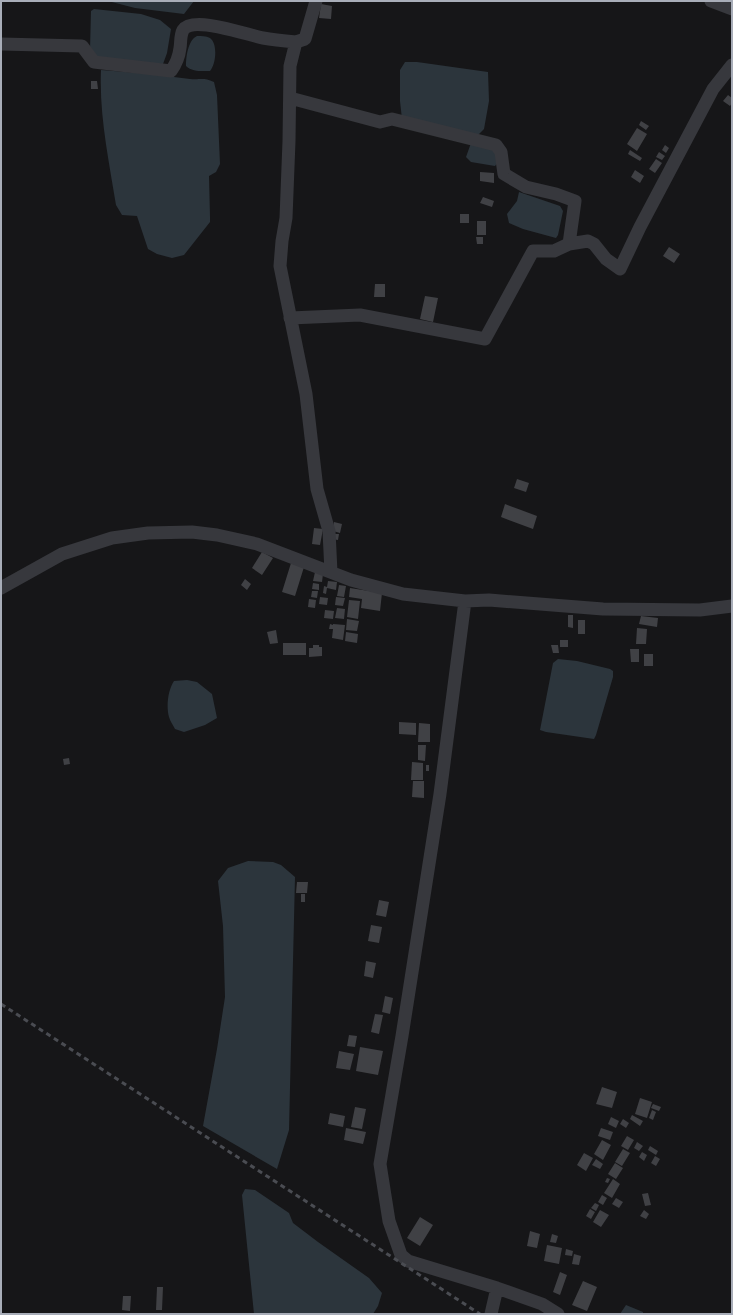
<svg xmlns="http://www.w3.org/2000/svg" width="733" height="1315" font-family="'Alegreya Sans',sans-serif">
<style>
.water{fill:#2c353c}
.building{fill:#404145}
.lines{fill:none;stroke-linecap:round;stroke-linejoin:round}
.street{stroke:#37383d;stroke-width:13}
.rail{stroke:#4a4c52;stroke-width:3;stroke-dasharray:5 4;stroke-linecap:butt}
</style>
<rect width="100%" height="100%" fill="#161618"/>
<!-- water -->
<path class="water" d="M108 1H194L184 14 135 8Z
M94 9 141 14 160 20 171 29 167 53 163 64 100 61 90 50 91 11Z
M197 36C201 36 206 36 210 38 218 44 216 64 210 71 202 71 192 72 186 66 186 57 188 40 197 36Z
M405 62H417L488 72 489 101 484 129 478 135 402 119 400 101V70Z
M101 70C131 72 160 75 190 79 201 80 203 77 214 82L217 95 220 164 216 172 209 176 210 217V222L184 255 172 258 157 254 148 249 137 216 122 215 116 205C109 161 99 115 101 70Z
M471 143 496 150 498 162 495 166 471 162 466 157Z
M519 192 560 206 563 211 558 235 556 238 523 229 509 223 507 214 517 201Z
M558 659 577 661 610 669 613 671V677L596 735 594 739 546 732 540 730 553 663Z
M187 680 197 682 212 694 217 718 205 725 184 732 175 729C173 725 170 721 169 717 166 706 168 690 174 681Z
M248 861 273 862 281 865 295 877 289 1130 277 1169 203 1126 217 1049 225 997 223 926 218 881 228 868Z
M245 1189 255 1190 289 1213 293 1223 318 1242 369 1278 382 1293 378 1306 373 1314H254L242 1195Z
M626 1305 643 1312V1314H620Z"/>
<!-- building -->
<path class="building" d="M321 4 332 6 331 19 319 18Z
M91 81H97L98 89H91Z
M728 95 732 98V103L730 106 723 101Z
M641 121 649 126 646 130 639 125Z
M637 128 647 134 637 151 627 144Z
M665 145 669 148 666 153 662 150Z
M630 150 642 158 640 161 628 154Z
M659 152 665 156 662 160 656 157Z
M656 159 662 163 655 173 649 169Z
M635 170 644 176 640 183 631 177Z
M480 172 494 173V183L480 181Z
M483 197 494 201 492 207 480 203Z
M460 214H469V223H460Z
M477 221H486V235H477Z
M476 237H483V244H477Z
M669 247 680 254 674 263 663 256Z
M375 284H385V297H374Z
M425 296 438 298 433 322 420 319Z
M517 479 529 483 526 492 514 488Z
M505 504 537 516 533 529 501 517Z
M334 522 342 524 340 533 333 531Z
M314 528 323 529 320 545 312 544Z
M333 534H339L338 540 332 539Z
M262 552 273 558 262 575 252 568Z
M291 563 304 567 295 596 282 592Z
M315 572 323 574 322 582 313 581Z
M245 579 251 584 247 590 241 585Z
M328 581 337 582 336 590 327 588 326 594 323 593 324 586 327 587Z
M313 583 319 584V590L312 589Z
M339 585 346 586 344 597 337 596Z
M350 588 382 593 380 611 361 608 362 599 349 597Z
M312 591H318L317 598 311 597Z
M320 597 328 598 327 605 319 604Z
M336 597 345 598 343 606 335 605Z
M309 599 316 600 315 608 308 607Z
M349 600 360 601 358 619 347 617Z
M337 608 345 609 344 619 335 618Z
M325 610 334 611 333 619 324 618Z
M568 615H573V628L568 627Z
M641 616 658 618 657 627 639 624Z
M347 619 359 621 357 631 346 630Z
M578 620H585V634H578Z
M330 624 333 625V624L345 625 343 640 332 638 333 629H329Z
M637 628 647 629 646 644H636Z
M276 630 278 643 270 644 267 632Z
M346 632 358 634 357 643 345 641Z
M560 640H568V647H560Z
M283 643H306V655H283Z
M313 645H319V647H322V656L309 657V648H313Z
M551 645H558L559 653H553Z
M630 649H639V662H631Z
M644 654H653V666H644Z
M399 722 416 723V735L399 734Z
M419 723 430 724V742H418Z
M418 745H426L425 761 418 760Z
M69 758 70 764 64 765 63 759Z
M412 762 423 763V780H411Z
M426 765H429V771H426Z
M413 781H424V798L412 797Z
M297 882H308L307 893H296Z
M301 894H305V902H301Z
M379 900 389 902 386 917 376 915Z
M371 925 382 927 379 943 368 941Z
M366 961 376 963 373 978 364 976Z
M385 996 393 998 390 1014 382 1012Z
M375 1014 383 1015 379 1034 371 1032Z
M349 1035 357 1036 355 1047 347 1046Z
M360 1047 383 1051 378 1075 356 1071Z
M339 1051 354 1054 350 1070 336 1068Z
M602 1087 617 1092 612 1108 596 1104Z
M640 1098 652 1102 647 1118 635 1114Z
M653 1104 661 1107 659 1111 651 1108Z
M355 1107 366 1109 362 1129 351 1127Z
M652 1110 656 1112 653 1120 649 1118Z
M330 1113 345 1116 343 1127 328 1124Z
M632 1115 643 1121 640 1126 630 1119Z
M611 1117 619 1121 616 1128 608 1124Z
M623 1119 629 1123 626 1128 620 1124Z
M346 1128 366 1132 363 1144 344 1140Z
M601 1128 613 1132 610 1140 598 1136Z
M627 1136 634 1140 628 1150 621 1146Z
M602 1140 611 1145 603 1160 594 1154Z
M637 1142 643 1146 639 1151 634 1148Z
M650 1146 658 1151 656 1155 648 1150Z
M623 1149 630 1153 622 1166 615 1162Z
M642 1152 647 1155 644 1161 639 1157Z
M584 1153 593 1158 586 1171 577 1165Z
M655 1156 660 1159 656 1166 651 1163Z
M596 1159 603 1164 600 1169 592 1165Z
M615 1163 623 1168 616 1179 608 1174Z
M607 1178 610 1179 608 1183 605 1182Z
M613 1179 620 1184 612 1198 604 1193Z
M648 1193 651 1205 645 1206 642 1194Z
M602 1195 607 1198 603 1205 598 1202Z
M616 1198 623 1202 619 1208 612 1204Z
M595 1203 599 1205 596 1211 591 1208Z
M590 1209 595 1212 591 1219 586 1216Z
M600 1210 609 1215 601 1227 593 1222Z
M644 1210 649 1214 646 1219 640 1216Z
M420 1217 433 1225 420 1246 407 1238Z
M530 1231 540 1234 537 1248 527 1246Z
M552 1234 558 1236 556 1243 550 1242Z
M547 1245 562 1248 559 1264 544 1261Z
M566 1249 573 1251 572 1256 565 1255Z
M574 1254 581 1256 579 1265 572 1264Z
M560 1272 567 1275 560 1295 553 1292Z
M583 1281 597 1287 587 1311 572 1305Z
M157 1287H163L162 1310H156Z
M123 1296H131L130 1311 122 1310Z"/>
<g class="lines">
<!-- street -->
<path class="street" d="M316 1 305 39 296 42 290 66 289 141 286 218 282 241 280 266 306 394 317 489 329 531 331 572
M711 1 732 9
M1 44 82 46 94 62 171 71C176 64 179 57 180 48 181 43 180 36 183 30 193 15 247 35 263 38 274 40 285 41 296 42
M290 98 380 122 392 119 496 145 501 152 504 174 526 187 556 194 575 201 569 244
M290 318 360 315 485 339 533 251H554L569 244 588 241 594 244 606 259 620 269 640 227 713 89 732 65
M1 588 62 554 112 538 148 533 192 532 217 535 257 544 351 580 403 594 465 601 489 600 603 609 700 610 732 606
M465 601 440 794 402 1036 380 1164 389 1221 401 1255 408 1261 497 1288 542 1304 558 1314
M491 1314 497 1288"/>
<!-- rail -->
<path class="rail" d="M1 1004 480 1314"/>
</g>
<!-- border -->
<rect width="733" height="1315" fill="none" stroke="#a8adb8" stroke-width="4"/>
</svg>
